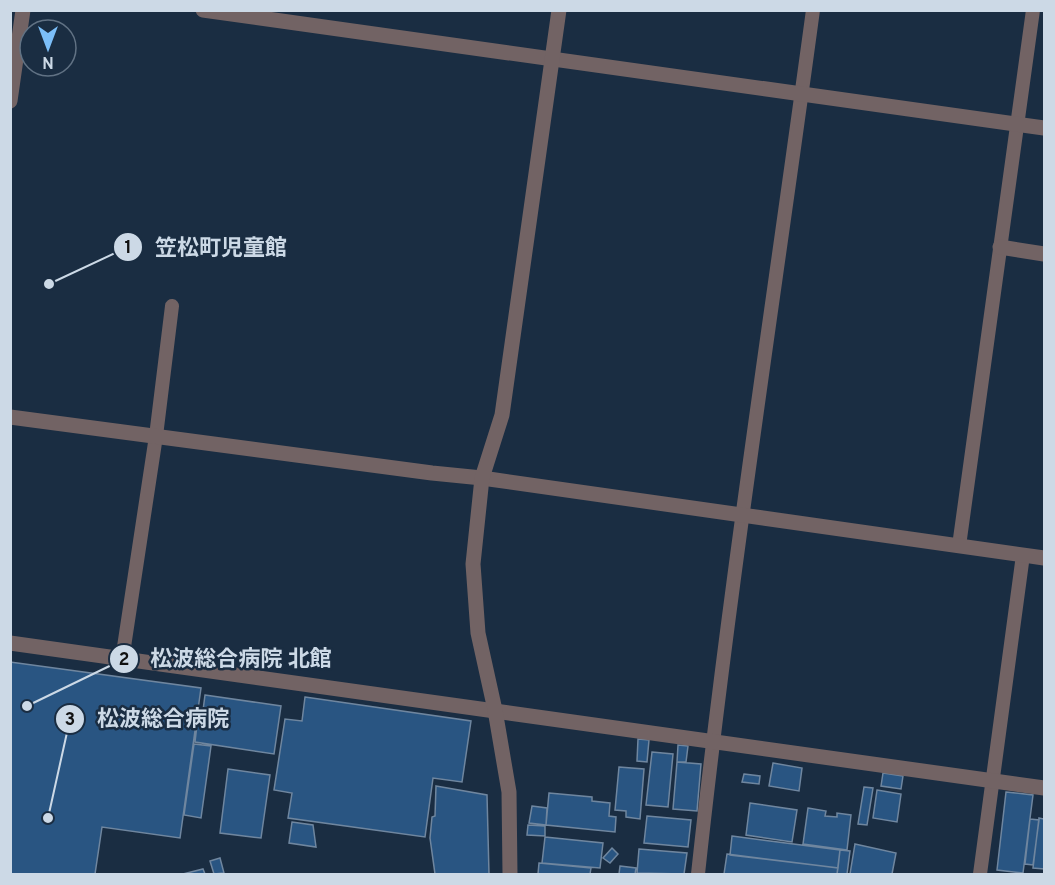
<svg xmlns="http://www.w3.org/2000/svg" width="1055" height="885" font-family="Overpass,'Noto Sans JP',sans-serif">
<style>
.building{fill:#295582;stroke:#6f869f;stroke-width:1.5}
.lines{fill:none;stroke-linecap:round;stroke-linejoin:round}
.service{stroke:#726364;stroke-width:14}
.minor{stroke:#726364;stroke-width:15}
.tertiary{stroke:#726364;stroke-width:15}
.leader{fill:none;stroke:#ccd9e6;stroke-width:2}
.callout-dot{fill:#ccd9e6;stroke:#1a2d42;stroke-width:2}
.mark-label{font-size:18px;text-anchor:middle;font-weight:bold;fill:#111}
.callout-label{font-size:22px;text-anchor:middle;font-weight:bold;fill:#ccd9e6;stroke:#1a2d42;stroke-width:5;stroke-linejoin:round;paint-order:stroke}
</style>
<rect width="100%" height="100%" fill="#1a2d42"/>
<!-- building -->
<path class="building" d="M10 662 201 688 180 838 102 827 95 874H10Z
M205 695 281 706 274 754 195 742 197 725 201 726Z
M305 697 471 721 462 782 433 778 425 837 288 818 292 793 274 790 285 719 302 721Z
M638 739 649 740 647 762 637 761Z
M194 744 211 746 201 818 184 815Z
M678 745 688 746 686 762H677Z
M652 752 673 754 668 807 646 805Z
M677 762 701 764 697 811 673 809Z
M773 763 802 768 799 791 769 786Z
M619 767 644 769 640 819 626 817V811L615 810Z
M228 769 270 775 261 838 220 833Z
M883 773 903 776 901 789 881 786Z
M744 774 760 776 759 784 742 782Z
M436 786 487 795 489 874H435L430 838 432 817 435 816Z
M864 787 873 788 867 825 858 824Z
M877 790 901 794 897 822 873 818Z
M1006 792 1033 795 1023 873 997 870Z
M549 793 592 797V801L610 803 609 816 616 817 615 832 546 825Z
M750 803 797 810 792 842 746 835Z
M532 806 547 808 546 825 529 823Z
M808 808 826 811 825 816 837 817V813L851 815 847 850 803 844Z
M647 816 691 820 688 847 644 843Z
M1039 818 1044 819V869L1033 868Z
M1030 819 1039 820 1033 865 1025 864Z
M292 822 313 825 316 847 289 843Z
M528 825 545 826V836L527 835Z
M732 836 840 850 838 868 730 855Z
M545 837 603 843 600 868 542 863Z
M855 844 896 853 892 874H850Z
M612 848 618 854 610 863 603 858Z
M639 849 687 853 684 874 637 873Z
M840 850 850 851 847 874H837Z
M727 854 838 868 837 874H724Z
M220 858 224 873 214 874 210 861Z
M539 863 591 868 590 874H538Z
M620 866 636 868 635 874H619Z
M203 869 205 874H183Z"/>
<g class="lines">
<!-- service -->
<path class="service" d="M959 546 1033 10
M122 660 156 436 172 306
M698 874C729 586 774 299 813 10
M980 874 1023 555"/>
<!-- minor -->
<path class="minor" d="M203 10 1044 128
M10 101 23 10
M1000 247 1044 254
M10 417 432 473 482 478 1044 558
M10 643 1044 788"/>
<!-- tertiary -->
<path class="tertiary" d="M510 874 509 792 495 710 478 633 473 564 482 478 502 415 559 10"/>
</g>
<!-- callouts -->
<path class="leader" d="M49 284L128 247M27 706L124 659M48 818L70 719"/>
<g class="callout-dot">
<circle cx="49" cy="284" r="6"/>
<circle cx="27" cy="706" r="6"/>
<circle cx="48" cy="818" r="6"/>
<circle cx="128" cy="247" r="15"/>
<circle cx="124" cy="659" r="15"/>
<circle cx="70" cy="719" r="15"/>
</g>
<g class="mark-label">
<text x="128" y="253">1</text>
<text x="124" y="665">2</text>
<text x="70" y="725">3</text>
</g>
<g class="callout-label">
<text x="221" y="255">笠松町児童館</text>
<text x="241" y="666">松波総合病院 北館</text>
<text x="163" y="726">松波総合病院</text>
</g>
<!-- border -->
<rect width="1055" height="885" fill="none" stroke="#ccd9e6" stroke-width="24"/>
<!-- north arrow -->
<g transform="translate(48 48) rotate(180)"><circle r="28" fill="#1a2d42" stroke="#617284" stroke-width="1.5"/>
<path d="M0-4.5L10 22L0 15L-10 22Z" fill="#7bbef8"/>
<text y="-9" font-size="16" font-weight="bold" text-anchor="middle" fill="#ccd9e6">N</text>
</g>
</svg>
